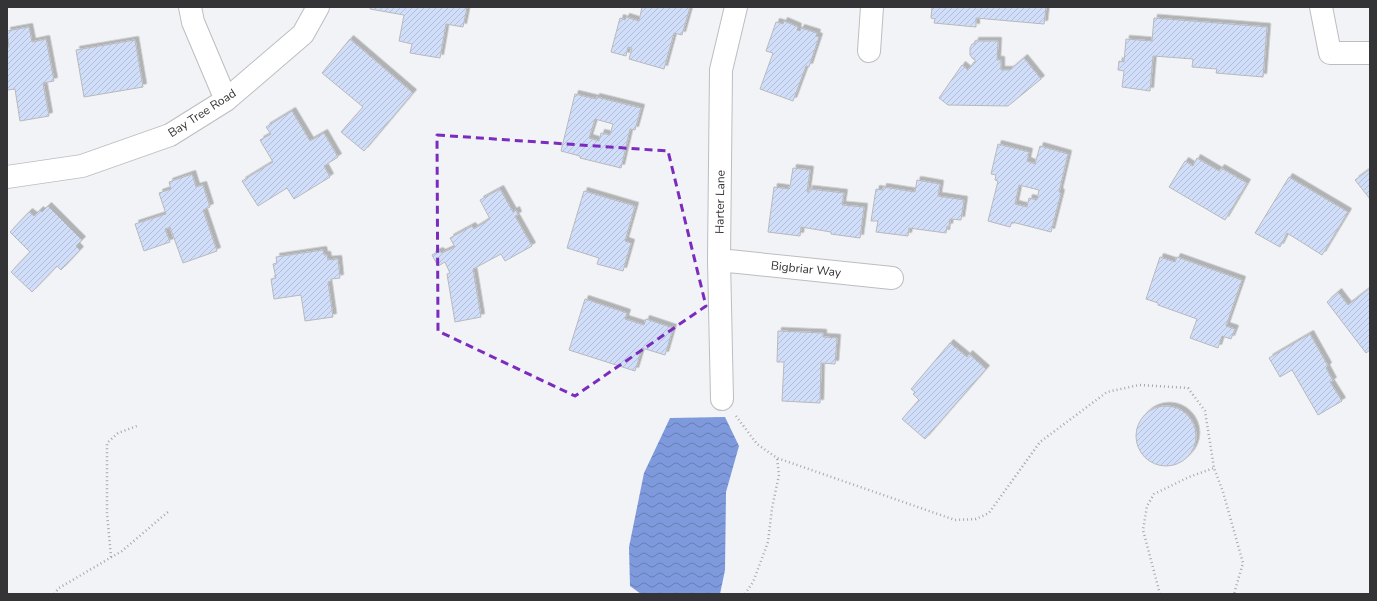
<svg xmlns="http://www.w3.org/2000/svg" width="1377" height="601" font-family="'Nunito Sans',sans-serif">
<style>
.water{fill:url(#water-waves)}
.building{fill:url(#building-hatch);stroke:#b8b9bc;fill-rule:evenodd;filter:url(#shadow)}
.lines{fill:none;stroke-linecap:round;stroke-linejoin:round}
.minor-casing{stroke:#bcbdc0;stroke-width:24}
.path{stroke:#a7a8ab;stroke-width:2.5;stroke-dasharray:1 3;stroke-linecap:butt}
.minor{stroke:#fff;stroke-width:22}
.marked{fill:none;stroke:#7b2cbf;stroke-width:3;stroke-dasharray:8 5;stroke-linejoin:round}
.labels{text-anchor:middle;stroke-width:3.5;stroke-linejoin:round;paint-order:stroke}
.street-label{font-size:12px;fill:#343436;stroke:#fff}
</style>
<defs>
<pattern id="water-waves" width="16" height="10" patternUnits="userSpaceOnUse"><rect width="16" height="10" fill="#7e9adc"/><path d="M0 5q4-4 8 0t8 0" fill="none" stroke="#687eb3"/></pattern>
<pattern id="building-hatch" width="6" height="6" patternUnits="userSpaceOnUse"><rect width="6" height="6" fill="#d1defa"/><path d="M-1 1l2-2M0 6l6-6M5 7l2-2" fill="none" stroke="#b4bfd7"/></pattern>
<filter id="shadow"><feDropShadow dx="3.5" dy="-3.5" stdDeviation="0" flood-color="#0004"/></filter>
</defs>
<rect width="100%" height="100%" fill="#f1f3f6"/>
<!-- water -->
<path class="water" d="M725 417 739 446 726 492 725 570 720 594H641L630 586 629 547 644 473 670 418Z"/>
<!-- building -->
<path class="building" d="M370 7H467L463 27 446 24 440 58 410 53 412 44 399 41 404 15 370 9Z
M642 7H690L682 35 674 33 664 69 629 59 632 48 628 47 626 56 611 52 620 18 625 20 626 17 639 21Z
M932 7H1046L1044 24 976 18V27L934 23 935 19 931 18Z
M1154 18 1267 27 1263 77 1216 73 1217 69 1192 67 1193 59 1153 56 1150 91 1122 87 1124 71 1118 70 1119 61 1124 62 1126 39 1152 41Z
M784 21 798 27 797 30 800 31 801 28 817 33 816 36 819 37 809 67 806 66 793 101 760 89 773 53 766 51 776 22 783 24Z
M29 27 32 42 46 39 54 81 43 83 49 116 20 121 15 89 7 90V47H9L7 31Z
M350 39 413 93 364 151 341 132 363 107 322 73Z
M135 40 143 87 84 97 76 50Z
M975 41H998L997 60H1001V70H1010L1024 58 1041 79 1008 106 948 105 939 98 962 65 968 70 974 62 975 63V59H973L970 55V48L972 44H975Z
M575 94 596 99V97L641 108 635 130 630 129 621 168 580 158V156L561 151ZM595 119 613 124 610 135 601 133 599 141 589 138Z
M292 111 310 141 324 133 338 157 324 166 330 177 294 199 287 188 258 206 242 181 273 162 260 140 271 134 266 127Z
M998 144 1029 152 1027 161 1035 164 1040 146 1068 154 1059 192 1061 193 1051 232 1012 222 1010 227 988 221 998 181 995 180 996 175 991 174ZM1019 185 1039 190 1037 200 1029 198 1027 207 1015 204Z
M1197 158 1219 171 1221 168 1247 183 1225 220 1169 187 1185 161 1193 166Z
M793 168 810 170 807 192H809V189L844 193 842 205 864 207 860 238 831 234V232L801 227 800 236 768 232 774 187 789 189V186H790Z
M1370 169V199L1355 180Z
M192 174 196 187 203 185 210 207 203 210 217 251 183 263 170 227 165 229 170 242 144 251 135 224 166 214 159 193 171 189 169 182Z
M1289 177 1348 212 1322 255 1287 233 1280 247 1255 233Z
M917 180 940 184 938 196 964 200 961 220 950 219 949 227 947 226 946 233 909 228 908 236 876 232 878 221H871L876 189 883 190V187L915 192Z
M500 189 513 212 516 210 518 215 515 216 532 246 505 261 501 254 473 269 481 317 455 322 447 274 450 273 445 262 438 266 432 255 439 251 442 253 455 247 450 238 472 226 474 229 490 219 480 200Z
M584 191 635 206 625 241 631 243 623 271 597 264 599 258 567 248Z
M48 206 82 240 76 246 80 250 61 270 57 266 32 292 11 272 30 252 10 232 29 212 34 216 40 210 42 212Z
M323 250 324 255H327L328 260 338 259 340 278 331 279V281L328 282 333 317 305 321 301 295 274 299 271 279 276 278 273 264 277 263 276 257Z
M1160 257 1175 262 1177 257 1242 280 1226 326 1235 329 1231 339 1222 336 1218 348 1190 338 1197 319 1158 305V303L1146 299Z
M1370 288V350L1366 353 1327 302 1338 292 1348 305Z
M585 299 627 313 625 319 644 325 646 319 673 328 665 355 642 348 635 371 569 350Z
M778 331 823 333V337L837 338 835 364 821 363 820 403 782 401 784 362H777Z
M1310 334 1328 366 1326 368 1333 381 1330 382 1342 401 1318 415 1292 370 1280 377 1269 358Z
M950 343 967 357 969 354 986 369 925 439 902 419 919 400 913 394 915 392 911 389Z
M1136 436a30 30 0 1 1 60 0a30 30 0 1 1-60 0Z"/>
<g class="lines">
<defs>
<path id="minor" d="M190 7 193 22 226 100
M1321 7 1330 53H1370
M869 51 872 7
M7 177 82 166 170 135 226 100 303 34 318 7
M719 260 892 278
M722 399 719 260 721 70 736 7"/>
</defs>
<!-- minor casing -->
<use href="#minor" class="minor-casing"/>
<!-- path -->
<path class="path" d="M736 416 757 444 777 458 955 520 976 519 989 513 1040 442 1107 392 1139 385 1188 388 1205 411 1214 468 1223 492 1243 563 1234 594
M111 557 107 513V443L118 433 137 426
M54 594 59 588 122 551 169 511
M745 594 753 582 768 542 772 508 779 475 777 458
M1160 594 1143 530 1147 506 1154 494 1189 477 1214 468"/>
<!-- minor -->
<use href="#minor" class="minor"/>
</g>
<!-- marked area -->
<path class="marked" d="M437 135 668 151 706 306 575 396 438 331Z"/>
<g class="labels">
<!-- street labels -->
<g class="street-label">
<text transform="translate(202 113) rotate(-33)" y="4">Bay Tree Road</text>
<text transform="translate(720 202) rotate(-89)" y="4">Harter Lane</text>
<text transform="translate(806 269) rotate(6)" y="4">Bigbriar Way</text>
</g>
</g>
<!-- border -->
<rect width="1377" height="601" fill="none" stroke="#343436" stroke-width="16"/>
</svg>
